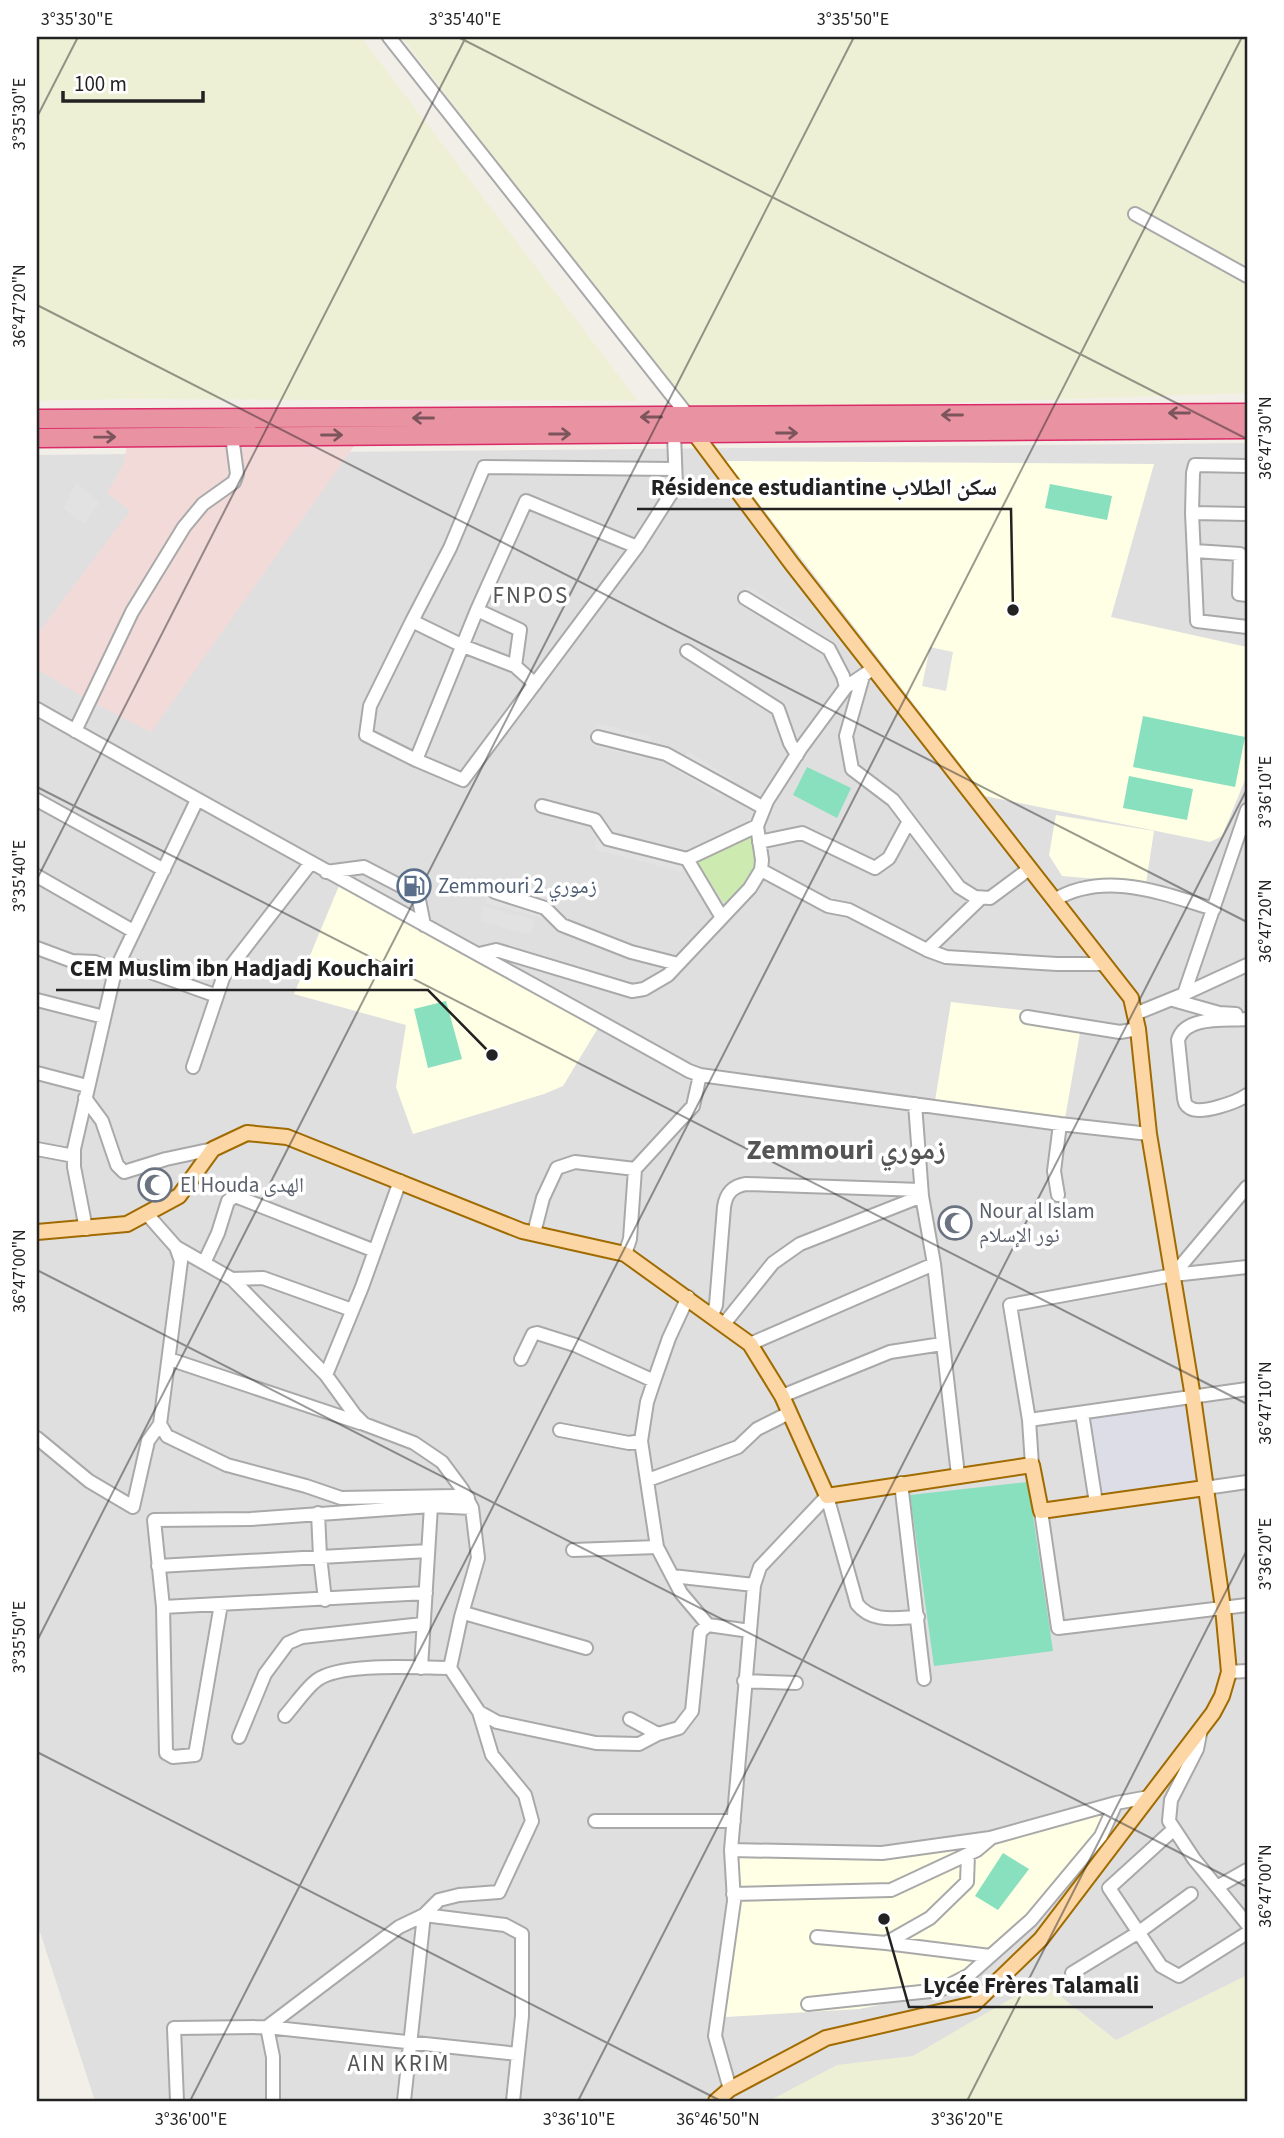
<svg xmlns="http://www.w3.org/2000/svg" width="1284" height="2138" font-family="'Source Sans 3','Noto Naskh Arabic',sans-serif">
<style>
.residential{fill:#e0dfdf}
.commercial{fill:#f2dad9}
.education{fill:#ffffe5}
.farmland{fill:#eef0d5}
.grass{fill:#cdebb0}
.pitch{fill:#88e0be}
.parking{fill:#e2e2e2}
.plaza{fill:#dddde8}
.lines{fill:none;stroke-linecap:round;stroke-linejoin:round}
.minor-casing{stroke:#a9a9a9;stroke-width:16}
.major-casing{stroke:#a06b00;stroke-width:18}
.highway-casing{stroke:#dc2a67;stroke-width:21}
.minor{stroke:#fff;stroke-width:12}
.major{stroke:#fcd6a4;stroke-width:14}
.highway{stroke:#e892a2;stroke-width:18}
.oneway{stroke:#7b545c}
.ticks{fill:none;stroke:#222;stroke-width:2;stroke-opacity:0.45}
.labels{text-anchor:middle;stroke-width:7;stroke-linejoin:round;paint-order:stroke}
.service-label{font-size:21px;fill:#4e5e75;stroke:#fff;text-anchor:start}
.worship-label{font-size:21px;fill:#5b616d;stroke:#fff;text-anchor:start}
.neighbourhood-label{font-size:23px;letter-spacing:2px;fill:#555;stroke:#fff}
.district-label{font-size:28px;font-weight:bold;fill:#555;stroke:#fff}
.leader{fill:none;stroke:#222;stroke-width:2.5}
.callout-dot{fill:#222;stroke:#fff;stroke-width:2.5}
.callout-label{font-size:23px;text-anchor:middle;font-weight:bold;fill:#222;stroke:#fff;stroke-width:7;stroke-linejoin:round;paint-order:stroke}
.neatline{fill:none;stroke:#222;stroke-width:2.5}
.ticks-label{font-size:18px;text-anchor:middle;fill:#222}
</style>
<rect width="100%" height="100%" fill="#f2efe9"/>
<!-- residential -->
<path class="residential" d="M1247 443V2089L1230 2101H95L37 1923V455Z"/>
<!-- commercial -->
<path class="commercial" d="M362 435 151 732 90 701 37 669V635L130 511 107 493 123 465 129 436Z"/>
<!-- education -->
<path class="education" d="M726 461 1154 464 1111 617 1247 647V775L1222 836 1210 842 985 796Z
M1056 815 1154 831 1146 883 1062 876 1049 855Z
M341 881 601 1023 563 1086 544 1094 413 1134 396 1087 406 1025 294 994Z
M951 1002 1029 1011 1027 1017 1081 1027 1064 1124 934 1107Z
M1116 1803 1093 1855 1022 1936 953 1990 859 2009 725 2017 718 2013 734 1901 731 1850 882 1853 990 1838Z"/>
<!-- farmland -->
<path class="farmland" d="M37 37H361L638 401 125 399 37 401Z
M402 37H1247V393L687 412Z
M1247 1975V2101H769L837 2065 913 2056 1041 1981 1116 2040Z"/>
<!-- grass -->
<path class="grass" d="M751 833 754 836 756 873 728 903H724L697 863Z"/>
<!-- pitch -->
<path class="pitch" d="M1050 484 1112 496 1107 520 1045 508Z
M1143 716 1245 737 1235 787 1133 767Z
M807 767 851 788 837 818 793 795Z
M1129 776 1193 789 1187 820 1123 808Z
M446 1001 462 1059 428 1068 414 1009Z
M1028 1482 1053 1651 934 1666 910 1495Z
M1003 1853 1029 1869 998 1910 975 1896Z"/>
<!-- parking -->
<path class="parking" d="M76 483 100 502 84 524 63 508Z
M747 586 805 622 794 639 737 603Z
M930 647 953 652 946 691 922 686Z
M597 723 651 737 645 759 591 745Z
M688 751 732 779 720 797 676 770Z
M599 830 686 853 681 872 594 849Z
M491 880 556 897 550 920 485 903Z
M483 906 535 920 531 935 480 921Z"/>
<!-- plaza -->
<path class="plaza" d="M1193 1397 1205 1488 1096 1503 1082 1413Z"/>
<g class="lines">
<defs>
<path id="minor" d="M389 37 689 417
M1135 214 1247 276
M674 434 676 486 637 547 526 501 477 610 520 630 515 666 463 646 412 621 450 548 484 467 675 469
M1247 466 1195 465 1193 473 1192 513 1197 621 1247 627
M1192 513 1247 514
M1195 551 1240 554 1239 594 1247 595
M745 598 829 649 843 676 846 687
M477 610 416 760 463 780 637 547
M412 621 370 706 366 735 416 760
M687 651 778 709 790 743 797 755
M515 666 535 684
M863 676 846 736 852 769 893 800 959 887 975 897 990 898 1029 869
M37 709C253 832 472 950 689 1071L700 1075 1060 1124 1149 1134
M75 731 132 612 184 527 203 504 234 482 237 474 232 436
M598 737 666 754 764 808
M37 800 164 870
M542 806 595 820 608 839 687 859 757 826
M759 842 802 833 875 868 889 858 909 821
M687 859 721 916
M761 870 828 906 849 910 927 950 981 898
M326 872 364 867 418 895 424 925
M37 876 133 931
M495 892 545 908 562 925 631 952 678 964
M1054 900C1105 870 1161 893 1214 909
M37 948 72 961 95 962 115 971
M927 950 946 957 1057 964H1104
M479 954 496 950 632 991 644 989 668 975 750 888 761 870 762 860 757 826 767 801 801 748 846 687 874 668
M120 961 217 996
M1184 994 1247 965
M37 1000 104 1017
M1173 1000 1219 1013 1236 1014
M1135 1014 1184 994 1247 810
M1027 1017 1120 1032 1138 1029
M1247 1019C1226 1021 1185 1015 1178 1040L1184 1098C1185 1103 1185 1105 1190 1108 1201 1115 1237 1102 1247 1095
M193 1067 224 975 310 864
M37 1073 87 1086
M85 1098 102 1121 117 1165 124 1172 166 1159 213 1149
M915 1104 922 1196 934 1264 958 1475
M37 1149 74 1156
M1058 1195 1054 1171 1060 1124
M146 1213 176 1247 232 1279 326 1375 355 1415 364 1424 414 1443 442 1462 462 1489 472 1508 478 1558 461 1617 450 1668 479 1712 492 1755 525 1795 532 1821 499 1892 459 1895 439 1900 424 1915 404 2101
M86 1229 74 1167V1149L115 971 197 800
M534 1233 543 1198 557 1168 575 1162 635 1169
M176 1247 181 1261 160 1424 167 1436 227 1465 306 1486 341 1498 455 1496 468 1498
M625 1254 630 1239 635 1169 693 1106 700 1075
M204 1263 218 1233 228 1201 235 1196 375 1251
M1173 1275 1247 1267
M232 1279 263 1278 352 1310
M688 1297 669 1338 654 1381 647 1402 641 1441 657 1547 681 1593 708 1625 750 1631
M712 1315 716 1305 724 1207C726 1193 733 1186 746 1184L921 1190
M724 1324 773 1263 800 1244 922 1196
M750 1344 934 1264
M169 1359 360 1423
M521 1359 533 1334 537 1333 575 1345 654 1381
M326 1375 362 1287 400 1181
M782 1396 890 1352 942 1344
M1082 1413 1096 1503
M1029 1420 1247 1389
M560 1430 629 1443 641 1441
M37 1438 89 1481 133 1507 148 1441 160 1424
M1032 1465 1029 1420 1010 1305 1173 1275 1247 1187
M648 1480 738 1447 757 1429 789 1413
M901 1483 924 1679
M1205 1488 1247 1482
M1041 1511 1058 1628 1247 1605
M318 1513 320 1556 325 1600
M573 1550 657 1547
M158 1566 428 1551
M672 1576 754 1585
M221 1604 195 1755 173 1757 166 1753 163 1607 154 1520 251 1519 431 1506 472 1508
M163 1607 426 1593
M464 1613 586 1648
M421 1668 431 1506
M1229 1672 1247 1671
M744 1681 796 1683
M479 1712 497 1722 596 1743 639 1744 658 1734 679 1728 692 1711 700 1632 708 1625
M285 1716C295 1705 306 1688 317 1680 342 1662 418 1668 450 1668
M630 1719 658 1734
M1201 1729 1197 1749 1171 1800 1169 1821 1194 1859 1247 1924
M239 1737 265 1674 288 1643 302 1637 423 1624
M595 1821H734
M1174 1829 1109 1888 1161 1966 1179 1976 1247 1933
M731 1850 882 1853 990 1838 1116 1803 1149 1797
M1217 1887 1247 1870
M733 1894 891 1890 977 1850 990 1839
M817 1937 886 1943 930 1918 967 1882 968 1854
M886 1943 990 1956
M1072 1973 1139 1932 1191 1894
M808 2004 940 1990 969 1975 1031 1920 1101 1836 1116 1803
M730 2089 715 2036 734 1901 731 1850 754 1585 760 1567 827 1496 857 1604C872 1623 895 1618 918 1617
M177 2101 174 2028 267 2027 518 2054
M273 2101V2057L267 2027 399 1927 424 1915 505 1925 522 1934V2016L513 2101"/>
<path id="major" d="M693 428 695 434 792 564 1131 998 1138 1029 1149 1134 1193 1397 1223 1608 1229 1672 1222 1696 1213 1713 1041 1939 974 2004 826 2038 730 2089 716 2101
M37 1232 127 1224 179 1196 213 1149 247 1133 287 1137 522 1231 625 1254 750 1344 782 1396 827 1496 1032 1465 1041 1511 1205 1488"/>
<path id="highway" d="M37 419 1247 413
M37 438 1247 429"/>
</defs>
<!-- minor casing -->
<use href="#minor" class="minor-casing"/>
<!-- major casing -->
<use href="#major" class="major-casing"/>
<!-- highway casing -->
<use href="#highway" class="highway-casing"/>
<!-- minor -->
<use href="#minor" class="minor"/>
<!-- major -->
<use href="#major" class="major"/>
<!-- highway -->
<use href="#highway" class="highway"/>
</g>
<!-- one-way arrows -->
<defs><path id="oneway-shaft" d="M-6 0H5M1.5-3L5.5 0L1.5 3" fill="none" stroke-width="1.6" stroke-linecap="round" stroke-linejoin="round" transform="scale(1.75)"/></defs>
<g class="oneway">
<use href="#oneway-shaft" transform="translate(1179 413) rotate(180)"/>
<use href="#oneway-shaft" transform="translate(952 415) rotate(180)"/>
<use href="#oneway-shaft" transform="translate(651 417) rotate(180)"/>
<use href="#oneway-shaft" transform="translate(423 418) rotate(180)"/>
<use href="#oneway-shaft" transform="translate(787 433)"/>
<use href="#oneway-shaft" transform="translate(560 434)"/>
<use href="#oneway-shaft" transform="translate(332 435)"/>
<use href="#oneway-shaft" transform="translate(105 437) rotate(-1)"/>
</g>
<!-- ticks -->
<path class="ticks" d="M458 37 1247 439M37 117 78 37M37 305 1247 922M37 787 1247 1404M37 879 466 37M37 1270 1247 1887M37 1641 854 37M37 1752 721 2101M190 2101 1242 37M578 2101 1247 789M967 2101 1247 1550"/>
<!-- icons -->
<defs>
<symbol id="fuel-ring" viewBox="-11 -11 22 22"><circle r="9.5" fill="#fff" stroke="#5c6f8a" stroke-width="1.5"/><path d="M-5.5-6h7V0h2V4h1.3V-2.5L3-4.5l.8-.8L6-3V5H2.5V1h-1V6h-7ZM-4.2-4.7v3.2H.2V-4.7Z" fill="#5c6f8a"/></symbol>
<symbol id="mosque-ring" viewBox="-11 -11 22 22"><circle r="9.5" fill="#fff" stroke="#6b7280" stroke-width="1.5"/><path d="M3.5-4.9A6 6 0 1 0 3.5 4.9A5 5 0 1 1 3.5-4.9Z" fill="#6b7280"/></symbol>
</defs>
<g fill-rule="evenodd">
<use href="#fuel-ring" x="395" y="867" width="38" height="38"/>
<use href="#mosque-ring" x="136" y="1166" width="38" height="38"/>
<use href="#mosque-ring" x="936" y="1204" width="38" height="38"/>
</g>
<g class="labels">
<!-- service labels -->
<g class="service-label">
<text x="438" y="893">Zemmouri 2 زموري</text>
</g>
<!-- worship labels -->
<g class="worship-label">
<text x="180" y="1192">El Houda الهدى</text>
<text x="979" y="1218">Nour al Islam<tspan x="979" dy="24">نور الإسلام</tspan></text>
</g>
<!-- neighbourhood labels -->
<g class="neighbourhood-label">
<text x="531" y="603">FNPOS</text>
<text x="399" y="2071">AIN KRIM</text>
</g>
<!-- district labels -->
<g class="district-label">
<text x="846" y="1159">Zemmouri زموري</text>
</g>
</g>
<!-- callouts -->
<path class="leader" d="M1013 610L1011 509H637M492 1055L428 990H56M884 1919L909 2007H1153"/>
<g class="callout-dot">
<circle cx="1013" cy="610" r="7"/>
<circle cx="492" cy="1055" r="7"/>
<circle cx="884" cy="1919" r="7"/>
</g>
<g class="callout-label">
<text x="824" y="495">Résidence estudiantine سكن الطلاب</text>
<text x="242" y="976">CEM Muslim ibn Hadjadj Kouchairi</text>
<text x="1031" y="1993">Lycée Frères Talamali</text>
</g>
<!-- border -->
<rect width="1284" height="2138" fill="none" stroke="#ffffff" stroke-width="77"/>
<!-- scale -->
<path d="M63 91v10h140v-10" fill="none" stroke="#222222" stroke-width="3.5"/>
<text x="74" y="91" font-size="21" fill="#222222" stroke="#ffffff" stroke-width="5" paint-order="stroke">100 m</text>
<rect x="38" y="38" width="1208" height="2062" class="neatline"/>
<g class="ticks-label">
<text x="77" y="25">3°35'30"E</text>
<text x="465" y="25">3°35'40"E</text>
<text x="853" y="25">3°35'50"E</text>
<text transform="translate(19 114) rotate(-90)" y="6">3°35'30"E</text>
<text transform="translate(19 306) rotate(-90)" y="6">36°47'20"N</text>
<text transform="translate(1265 438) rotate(-90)" y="6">36°47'30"N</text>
<text transform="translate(1265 792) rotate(-90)" y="6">3°36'10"E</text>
<text transform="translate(19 876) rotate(-90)" y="6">3°35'40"E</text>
<text transform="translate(1265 921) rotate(-90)" y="6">36°47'20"N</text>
<text transform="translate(19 1271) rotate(-90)" y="6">36°47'00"N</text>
<text transform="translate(1265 1403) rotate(-90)" y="6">36°47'10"N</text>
<text transform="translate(1265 1554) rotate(-90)" y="6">3°36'20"E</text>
<text transform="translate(19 1637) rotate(-90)" y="6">3°35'50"E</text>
<text transform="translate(1265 1886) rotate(-90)" y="6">36°47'00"N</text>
<text x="191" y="2125">3°36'00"E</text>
<text x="579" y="2125">3°36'10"E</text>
<text x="718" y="2125">36°46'50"N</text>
<text x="967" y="2125">3°36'20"E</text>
</g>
</svg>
